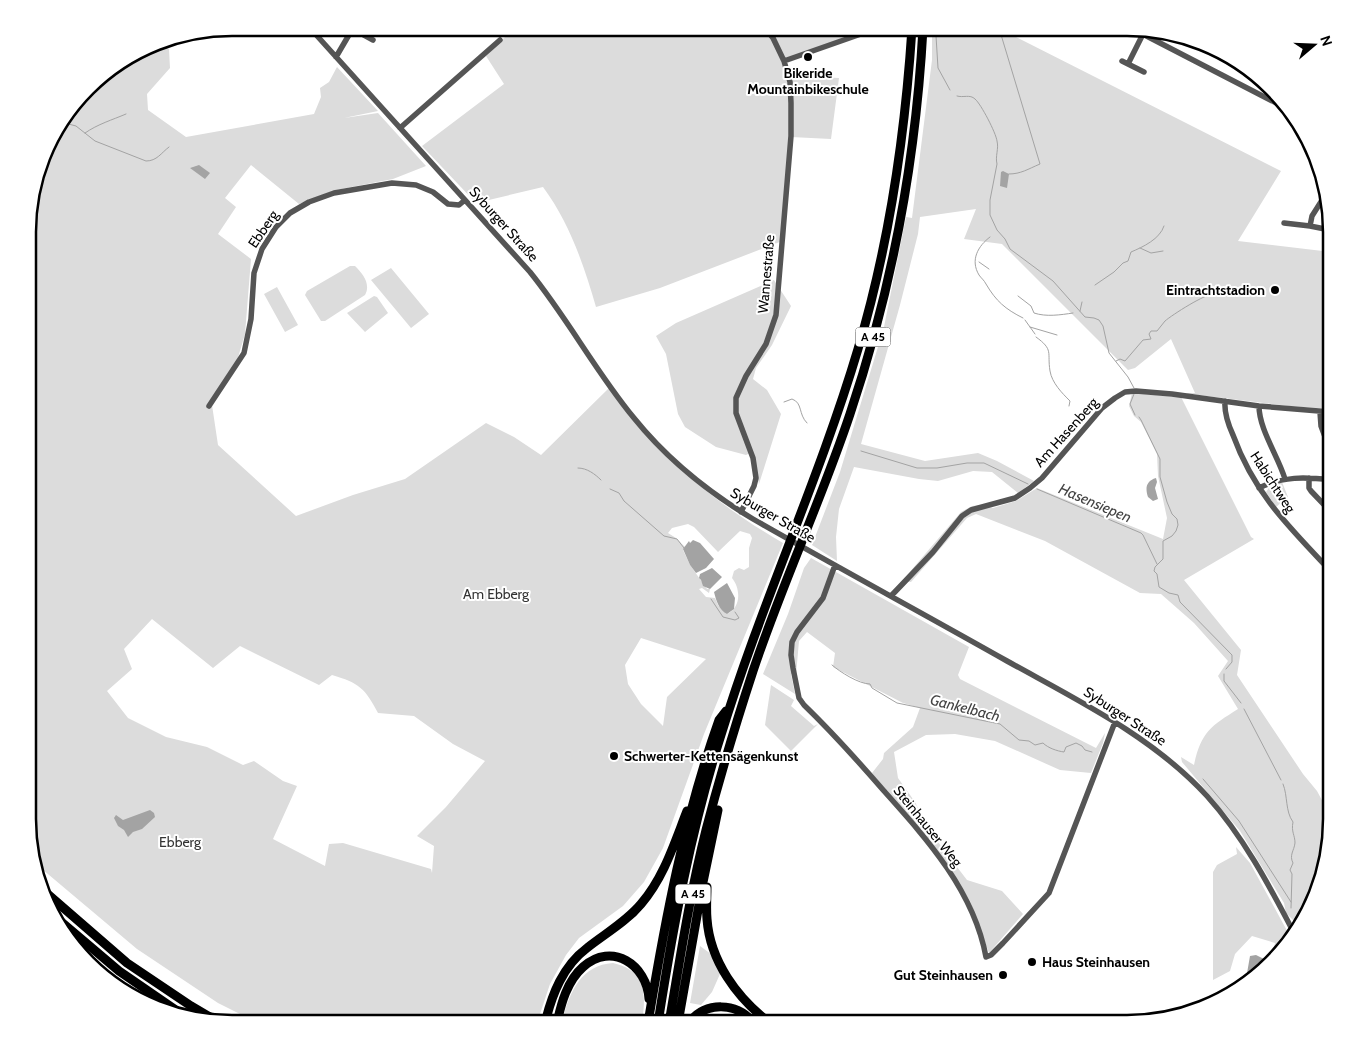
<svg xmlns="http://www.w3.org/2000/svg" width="1359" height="1051" font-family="Cabin,sans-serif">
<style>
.green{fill:#dcdcdc;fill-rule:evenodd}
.water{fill:#a3a3a3}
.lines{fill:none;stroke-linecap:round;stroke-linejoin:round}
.stream{stroke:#a3a3a3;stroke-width:1}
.minor{stroke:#555;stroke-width:5.5}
.highway{stroke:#000;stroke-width:9}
.poi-dot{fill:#000;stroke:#fff;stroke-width:2}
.labels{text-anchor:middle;stroke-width:4;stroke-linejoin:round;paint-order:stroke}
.shield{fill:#fff;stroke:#4c4c4c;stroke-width:1}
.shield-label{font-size:12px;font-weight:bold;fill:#000}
.poi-label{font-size:14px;font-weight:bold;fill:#000;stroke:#fff;text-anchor:end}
.street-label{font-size:14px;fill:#000;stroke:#fff}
.park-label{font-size:14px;fill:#333;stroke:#fff}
.water-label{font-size:15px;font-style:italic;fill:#444;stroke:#fff}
.rim{fill:none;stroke:#000;stroke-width:2.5}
</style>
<rect width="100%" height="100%" fill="#fff"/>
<!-- green -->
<path class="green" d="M510 28H877L784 61 787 71 793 76 839 78 831 139 791 137 785 240 660 288 596 307C584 265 569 222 543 187L476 203 422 146 504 84 486 56 506 36Z
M932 28H1067L1060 33 1002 30 1281 171 1238 241 1331 252V334L1328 365 1331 384V409L1289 406 1190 394 1181 397 1251 537 1254 539 1184 580 1241 650 1237 675 1303 774 1317 791 1331 817V833L1316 898 1301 921 1296 923 1286 913 1284 903 1240 831 1182 762 1181 757 1194 765C1201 732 1211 726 1238 709L1218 676 1228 661 1194 623 1161 594 1140 593 1045 541 976 514 967 518 911 582 902 581 961 512 972 506 981 505 993 508 1016 501 1037 488 1163 539 1167 518 1158 476 1157 454 1141 422 1134 416 1129 406 1132 393 1178 397 1188 393H1195L1171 339 1135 368 1128 370 1002 244 964 239 976 209 920 217 918 234 900 305 861 444 925 461 978 453 997 461 1034 481 1018 493 992 472 973 471 938 481 919 479 854 467 839 509 836 537 837 561 812 545 840 472 884 327 906 217 912 218 932 60Z
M161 42V45L169 49 170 68 147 94 148 110 186 137 314 114 321 97 320 88 329 82 337 67 378 111 344 118 378 113 426 166 393 179 336 190 299 204 251 165 225 198 236 207 218 234 251 259 245 334 237 361 212 405 218 445 296 516 353 495 405 479 486 423 514 437 541 455 609 388C634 415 657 445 684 471 713 499 747 522 783 543L704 734 663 848 644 882 623 906 579 938 566 955 550 984 537 1023H258L218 1003 137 949 36 864 28 833 29 205 55 130 97 78ZM688 524 694 527 718 552 740 531 750 534 752 538 749 548V567L744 570 739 568 734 571 732 578C741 589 741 608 727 614L718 605 715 598 706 597 699 589 702 588 709 593 710 589H707L690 565 683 550 685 547 676 538 668 533 672 528ZM152 619 213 668 240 646 319 685 332 675C359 683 365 688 378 713L414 716 453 744 485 761 446 807 417 836 434 846 432 873 431 869 343 843 329 844 325 866 273 839 297 786 283 781 254 761 243 765 207 747 166 737 128 718 107 691 132 669 124 649ZM641 638 706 659 667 697 663 726 641 704 628 684 625 665Z
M350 266H355C363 274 371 284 365 295L325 321H321L305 295 307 291Z
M391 268 429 314 411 328 371 280Z
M774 280 791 306 772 345 756 368 753 379 767 390 781 414 759 484 752 452 746 455 716 447 685 427 678 414 666 354 656 336 676 323Z
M277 287 298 325 285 332 264 294Z
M374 296 377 297 388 313 365 332 347 313Z
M1282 482 1288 497 1276 507 1266 492 1271 485Z
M811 558 969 647 958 675 960 679 1096 748 1105 733 1103 743 1091 773 1060 770 995 741 955 734 926 735 894 752 898 778 915 802 928 829 967 880 1002 891 1023 914 989 953 970 901 954 875 872 773 883 759 884 753 913 727 920 708 903 703 833 667 835 653 807 632 799 641 796 675 791 674 795 694 763 674 788 614 804 568Z
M771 685 794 700 791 706 814 726 818 724 791 751 765 725Z
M1236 847 1250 863 1291 938 1281 954 1271 961 1275 943 1252 936 1235 954 1230 971 1213 980V872L1217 865 1237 854Z
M700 946 711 954 720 974 712 992 701 1005 690 1003Z
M613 963C647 971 646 994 642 1023H562C568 995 580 965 613 963Z
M712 1019H728L739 1023H705Z"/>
<!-- water -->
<path class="water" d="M199 165 210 173 205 179 190 168Z
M1003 171 1009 174 1007 188 1000 186 1001 172Z
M1156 478 1157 482 1155 488 1158 499 1153 501 1148 497C1145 488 1146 481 1156 478Z
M693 540 700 543 714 559 706 568 696 573 690 565 683 549 689 541 690 543Z
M712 568 722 577 710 589 703 586 701 580 699 578 700 574Z
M727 583 735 598 734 609 727 614C719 610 716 600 714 592Z
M150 810 154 813 155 817 142 829 133 832 128 837 124 830 118 826 114 818 116 815 123 820Z
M1256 955 1264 959 1260 969 1246 979 1250 956Z"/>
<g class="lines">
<!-- stream -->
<path class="stream" d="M942 28V31L936 36 938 68 950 90
M999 28 1040 164C1028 169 1021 174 1009 174
M957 96C963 98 970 94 975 99 981 104 996 133 997 141 999 149 995 156 997 164L990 200V215L997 230 1005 239 1010 249 1053 281 1085 317 1094 318 1099 320 1103 326 1109 353 1128 377 1134 388
M61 122 76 126 95 141 146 161C157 161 161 153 169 147
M85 133C98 124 112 120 126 114
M990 237C978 246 970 260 979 275 981 278 984 280 986 284 996 301 1005 309 1023 318
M1140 248 1151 253 1163 251
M979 262 989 269
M1095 285 1114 272 1123 263 1128 261 1131 252C1143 247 1160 239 1164 226
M1018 296 1031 306 1034 313C1046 317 1060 315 1073 313
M1080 311 1082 302
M1025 320 1035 334
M1030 327 1057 335
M1036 337C1054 350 1047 352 1050 371 1052 383 1062 393 1070 401L1069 406
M1116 361 1120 359 1125 361 1143 340 1151 339 1149 334 1151 331H1157C1160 328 1162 324 1165 321 1172 315 1206 293 1214 294
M1134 394 1130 404 1135 415
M784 402 792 399C803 403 798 414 807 423
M1139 417 1141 420 1160 459V477L1167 502 1172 514 1177 519 1178 525 1176 531 1172 536 1163 541V559L1155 567 1154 571 1157 574 1159 587 1169 593 1178 595 1180 602 1232 655V662L1226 669
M861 451 917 468H937L967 463H984L1028 484
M578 468C587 468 595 474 601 480
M610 489 619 493 624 501 664 536 677 539 684 548
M1037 489 1141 533 1143 535 1157 564
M711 599 723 617 735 620 739 618 735 612
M832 665C840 672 859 684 870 684L872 688 897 703 1000 724 1019 740 1029 741 1035 745 1043 743C1048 748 1057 751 1064 752L1066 747 1076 743 1082 746 1085 750 1092 752
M1224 674V681L1241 703
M1244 709 1281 780
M1203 779 1239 821 1291 902
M1283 784C1288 796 1285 811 1293 822 1291 832 1295 835 1295 843 1294 851 1289 855 1293 863L1290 870 1292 874 1291 908"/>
<!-- minor -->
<path class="minor" d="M310 28 530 272C568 319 596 372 634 418 667 459 708 492 753 519 837 567 922 613 1007 661 1077 700 1152 736 1207 796 1243 836 1269 885 1294 933
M1131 28 1284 107
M353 29 373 40
M336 57 353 28
M784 61 878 28
M1122 61 1144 72
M1128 64 1143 34
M400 128 500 40
M1284 223 1310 226 1325 229
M1310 226 1312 216 1324 197
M1225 401C1224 413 1228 424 1233 435 1253 490 1284 522 1324 564
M209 406 244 353 251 319 254 273 262 249 276 227 290 213 309 202 334 193 392 183 416 185 433 192 448 204 459 205 465 200
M1259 406C1259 429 1278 456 1285 479
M1320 412 1321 426 1331 453
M1309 478V488L1311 491 1331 512
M1259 488C1282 476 1306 477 1331 480
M741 512 754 486 756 478 753 458 736 413V398L746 376 766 344 776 315 791 136V103L790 82 784 61 773 38 765 28
M835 565 823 598 797 632 792 642 791 655 793 668 799 698 804 705C832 732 858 761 884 791 927 839 974 891 986 957L991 955 1003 943 1049 893 1115 722
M891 596 933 552 962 516 971 510 1015 498 1030 488 1042 478 1102 408 1115 398 1125 392 1136 391 1172 394 1259 406 1331 412"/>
<!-- highway -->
<path class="highway" d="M707 887C707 898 706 908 707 919 710 961 737 998 770 1023
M44 891 127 963 191 1006 220 1023
M53 915 119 971 183 1015
M545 1023C552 994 563 966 587 948 606 933 626 922 641 904 664 877 674 844 687 811
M557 1023C561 1004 567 981 583 967 612 941 647 965 649 999
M648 1023C665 921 684 818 719 720L726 711
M658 1023C673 927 691 829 721 735 761 604 819 480 858 349 889 245 905 136 912 28
M669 1023C680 959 690 893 706 830 720 776 736 723 753 671 782 584 821 501 850 414 892 289 916 159 923 28
M678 1023 703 882 718 810
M689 1023C705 1001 737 1002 754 1023"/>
</g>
<!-- markers -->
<g class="poi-dot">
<circle cx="808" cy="57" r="5"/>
<circle cx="1275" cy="290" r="5"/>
<circle cx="614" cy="756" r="5"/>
<circle cx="1032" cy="962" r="5"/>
<circle cx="1003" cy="975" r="5"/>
</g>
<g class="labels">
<!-- shield labels -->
<g class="shield">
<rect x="855.5" y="327.5" width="35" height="19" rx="4"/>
<rect x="675.5" y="884.5" width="35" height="19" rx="4"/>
</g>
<g class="shield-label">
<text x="873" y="341">A 45</text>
<text x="693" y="898">A 45</text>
</g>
<!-- poi labels -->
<g class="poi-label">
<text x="808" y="78" text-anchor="middle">Bikeride<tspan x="808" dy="16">Mountainbikeschule</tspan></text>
<text x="1265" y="295">Eintrachtstadion</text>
<text x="624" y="761" text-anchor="start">Schwerter-Kettensägenkunst</text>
<text x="1042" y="967" text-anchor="start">Haus Steinhausen</text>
<text x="993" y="980">Gut Steinhausen</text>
</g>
<!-- street labels -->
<g class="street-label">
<text transform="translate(504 224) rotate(48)" y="5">Syburger Straße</text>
<text transform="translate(263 229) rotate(-56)" y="5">Ebberg</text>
<text transform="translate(766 274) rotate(-85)" y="5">Wannestraße</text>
<text transform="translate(1066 432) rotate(-48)" y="5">Am Hasenberg</text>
<text transform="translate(1273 482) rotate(57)" y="5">Habichtweg</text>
<text transform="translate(773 515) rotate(30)" y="5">Syburger Straße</text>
<text transform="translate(1125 716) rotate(33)" y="5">Syburger Straße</text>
<text transform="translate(928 826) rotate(51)" y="5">Steinhauser Weg</text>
</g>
<!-- park labels -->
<g class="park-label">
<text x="496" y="599">Am Ebberg</text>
<text x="180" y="847">Ebberg</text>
</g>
<!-- water labels -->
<g class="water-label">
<text transform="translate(1095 503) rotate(23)" y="5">Hasensiepen</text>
<text transform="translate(965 708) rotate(14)" y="5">Gankelbach</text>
</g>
</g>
<!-- crop -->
<path d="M0 0H1359V1051H0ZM232 36H1127A196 196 0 0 1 1323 232V819A196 196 0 0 1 1127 1015H232A196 196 0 0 1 36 819V232A196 196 0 0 1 232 36Z" fill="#fff" fill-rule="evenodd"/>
<path class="rim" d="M232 36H1127A196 196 0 0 1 1323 232V819A196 196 0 0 1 1127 1015H232A196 196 0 0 1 36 819V232A196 196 0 0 1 232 36Z"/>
<!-- north arrow -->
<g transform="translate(1314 45) rotate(71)" stroke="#ffffff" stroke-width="4" paint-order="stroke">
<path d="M0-4L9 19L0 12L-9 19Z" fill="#000000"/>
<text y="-8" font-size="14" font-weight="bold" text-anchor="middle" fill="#000000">N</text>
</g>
</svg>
